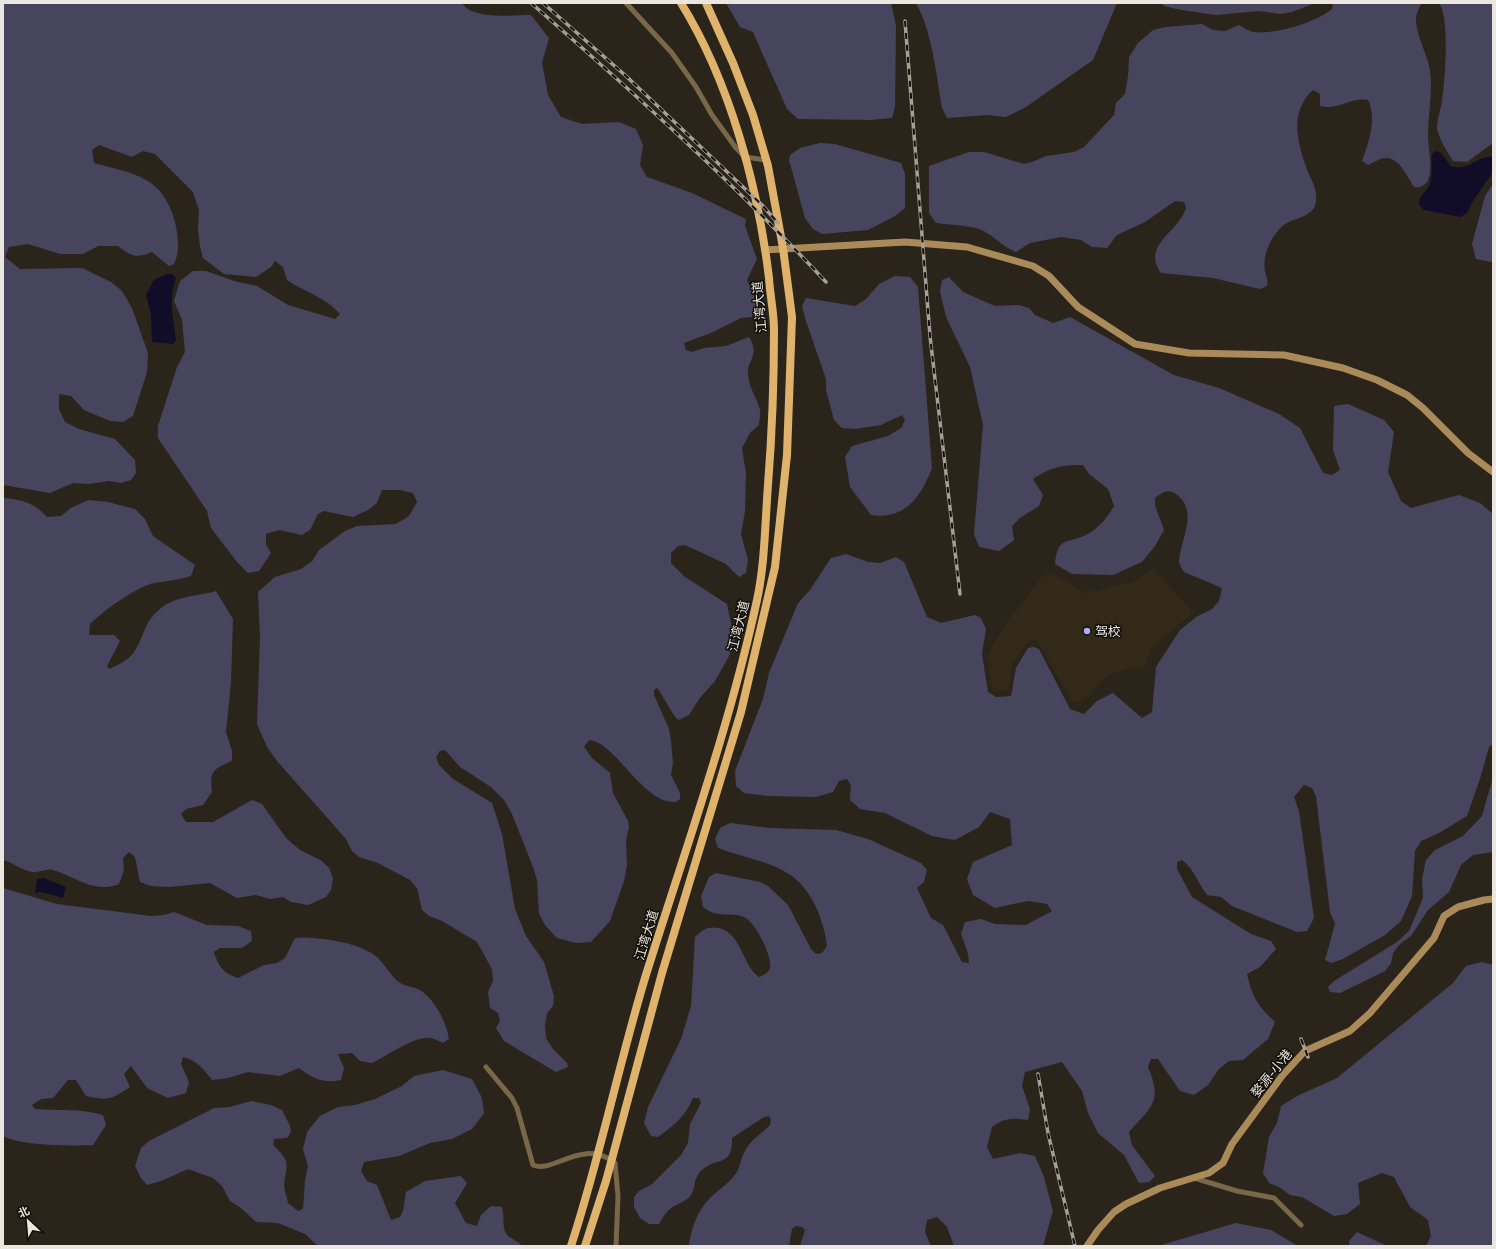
<svg xmlns="http://www.w3.org/2000/svg" width="1496" height="1249" font-family="Spectral,'Noto Sans SC',serif">
<style>
.built{fill:#332919}
.green{fill:#47455e}
.water{fill:#110c27}
.lines{fill:none;stroke-linecap:round;stroke-linejoin:round}
.minor{stroke:#7a6648;stroke-width:5}
.secondary{stroke:#aa8a59;stroke-width:7}
.trunk{stroke:#e0b36c;stroke-width:8}
.rail-casing{stroke:#a59f97;stroke-width:3.5}
.rail{stroke:#110e09;stroke-width:2;stroke-dasharray:6;stroke-linecap:butt}
.poi-dot{fill:#b4acf9;stroke:#110e09;stroke-width:1.5}
.labels{text-anchor:middle;stroke-width:3;stroke-linejoin:round;paint-order:stroke}
.street-label{font-size:13px;fill:#ebe6df;stroke:#110e09}
.poi-label{font-size:13px;fill:#ebe6df;stroke:#110e09;text-anchor:start}
</style>
<rect width="100%" height="100%" fill="#2b241a"/>
<!-- built -->
<path class="built" d="M1153 569 1191 609 1192 614 1153 646 1143 670 1131 667 1107 676 1085 699 1078 702 1072 701 1037 641 1034 639 1026 643 1011 666V682L1008 690 996 692 991 682 987 656 1006 623 1041 578 1050 573 1086 593 1135 581Z"/>
<!-- green -->
<path class="green" d="M3 3H462C472 20 514 15 531 15L549 38 542 63 548 95 561 117 582 124 619 122 636 129 643 145 640 165 647 177 692 193 746 219 745 226 757 259 747 280 760 309 751 317 741 318 711 333 684 343 686 350 692 352 704 348 726 346 749 337C761 357 746 359 748 375 750 391 757 397 760 410 761 414 759 421 759 425L750 433 742 448 746 474 745 511 741 534 748 560 746 573 739 577 726 564 685 545 678 546 671 553V563L685 577 727 604 735 642 729 656 715 681 699 699 689 715 678 720C669 710 665 698 657 688L654 690V695L669 729 671 741 673 763 671 775 680 793V799L676 802C643 805 615 741 589 740L584 747 592 758 610 773 613 793 628 821 629 827 626 840 627 865 624 881 610 921 591 942 576 943 557 938 545 925 539 914 537 880 533 867 512 814 504 800 491 787 460 767 445 750 440 751 436 757 439 765 453 779 492 803 502 834 515 909 526 936 544 962 554 996 553 1006 547 1013 545 1025 546 1038 553 1049 567 1063 568 1067 556 1072 504 1041 496 1028 500 1021 498 1013 490 1008 488 992 493 981 492 969 477 942 442 921 429 916 422 910 417 888 410 880 378 863 359 857 352 851 346 839 277 761 267 747 257 724 260 638 258 592 275 577 301 569 312 561 319 550 345 531 357 526 396 524 409 516 417 502 413 493 400 490H382L377 503 368 510 353 517 324 511 318 514 310 530 302 535 279 530 266 534V545L271 553 259 571 248 573 237 562 211 528 207 511 158 438V426L177 367 185 352 182 320 174 301 180 281 193 271H206L234 281 257 286 288 305 335 319 340 314C324 296 306 293 287 280L283 267 275 261 271 267 256 277 224 274 203 258 200 246 198 230 199 210 193 192 155 154 143 151 132 157 99 145 92 150 94 163C111 168 131 171 146 180 169 192 179 225 178 249 178 254 176 259 174 264L169 266 152 252C135 259 131 256 118 246H98L83 254H60L28 244 9 247 5 257 20 269 82 268 111 282 122 291 132 308 148 353 147 372 133 416 123 422 110 421 84 410 71 396 59 394V409L65 422 79 429 115 439 135 460 136 473 131 480 121 483 109 481 88 484 73 483 50 493 3 485Z
M726 3H891L896 26 895 107 892 118 871 120 798 119 787 109 753 32 740 27Z
M916 3H1117L1093 60 1026 107 1006 117 988 115 947 118 942 108C936 74 933 34 916 3Z
M1162 3H1315L1292 12 1280 14 1259 11 1216 15 1181 10 1164 6Z
M1333 3H1422C1419 7 1417 12 1416 17 1415 34 1427 53 1430 70 1433 92 1428 114 1428 136 1428 148 1434 171 1427 182 1424 186 1419 188 1414 187 1408 178 1399 157 1386 158 1380 158 1373 163 1368 165L1362 161C1369 142 1377 118 1368 100 1349 97 1338 111 1320 106V94L1313 90C1288 113 1298 145 1308 172 1313 183 1317 189 1316 201 1315 217 1293 218 1284 225 1271 235 1262 256 1265 271 1267 278 1268 279 1267 286L1260 289 1213 278 1161 273C1141 245 1178 233 1186 208L1184 202 1175 201 1145 222 1117 235 1107 248 1092 247 1081 240 1061 237 1030 243 1016 252C1001 246 994 235 979 229 967 225 950 225 936 223L929 213V166L969 152H984L1024 164 1032 162 1046 156 1074 152 1084 147 1114 115 1116 103 1125 94 1128 76 1129 57 1138 43 1153 30 1166 27 1202 24 1213 30 1225 31 1239 25C1243 27 1248 31 1253 32 1274 35 1315 23 1332 9Z
M1439 3H1493V143L1467 162 1453 161C1447 151 1439 140 1437 128 1437 119 1441 109 1442 101 1445 81 1450 17 1439 3Z
M820 143 835 144 901 163 905 174V208L895 216 868 230 822 234 813 229 805 218 789 160 790 155 800 148Z
M1493 184V260L1491 262 1476 259 1472 244 1485 196Z
M895 276 910 277 918 287 932 468C921 497 905 520 871 515L850 487 845 457 852 446 888 436 901 428 905 420 902 415 881 425 855 429 842 428 834 420 826 390V379L806 321 802 306 806 298 855 306 866 299 879 284Z
M949 277 963 292 995 306 1019 305 1029 308 1035 315 1053 323 1070 317 1174 375 1219 388 1279 414 1300 428 1323 473 1332 475 1340 470 1333 450 1334 406 1348 404 1384 420 1394 432 1388 472 1401 501 1411 508 1459 495 1480 503 1493 514V744L1489 747 1480 779 1467 816 1439 833 1421 841 1415 851 1412 896 1401 921 1385 935 1343 959 1331 963 1325 960 1335 924 1330 912 1316 796 1312 788 1304 785 1294 797 1299 811 1314 918 1307 931 1297 932 1232 906 1221 897 1207 895C1198 883 1194 869 1182 860L1177 862V869L1192 897 1251 934 1271 941 1276 949 1260 967 1247 974C1252 997 1258 1006 1275 1022L1268 1039 1243 1060 1229 1061 1219 1069 1208 1085 1194 1095 1180 1091 1158 1059H1151L1148 1067C1163 1102 1151 1107 1129 1132L1132 1145 1155 1176 1149 1182 1139 1183 1124 1155 1098 1133 1088 1113 1082 1091 1062 1062 1025 1072 1022 1086 1030 1109 1028 1120C1012 1118 1006 1117 992 1127L987 1147 993 1159 1020 1153 1035 1156 1044 1177 1053 1211 1043 1246H954L947 1227 937 1217 927 1220 925 1232 931 1246H800L805 1230 802 1227 796 1226 792 1229 789 1246H689C690 1231 698 1210 709 1199 717 1191 727 1185 734 1176 741 1168 740 1158 746 1149 752 1139 763 1133 770 1125L771 1120 769 1116 764 1117 732 1138C733 1169 715 1155 700 1172 694 1178 695 1189 691 1195 685 1203 677 1203 670 1209 666 1212 662 1219 659 1224H649L640 1218 634 1207V1197L639 1191 652 1184 681 1155 688 1143 690 1124 701 1103 699 1098H693C685 1117 674 1125 658 1137L651 1136 644 1123 648 1107 681 1039 691 1006 695 937C703 929 708 926 719 928 742 934 742 965 759 977 764 975 769 973 770 967 772 956 755 921 744 917 735 913 723 916 714 913 710 912 706 909 703 907L701 896 709 877 716 873 760 882 768 886 788 905 811 949 816 954 822 953 827 946C824 921 813 892 792 876 771 861 741 857 718 848L715 839 720 828 730 823 769 828 836 830 868 839 921 863 927 870 924 882 917 888 931 918 943 925 962 962 969 963 968 953 961 934 965 922 981 919 995 924 1026 925 1052 911 1047 904 1028 901 995 908 973 895 967 879 973 862 1012 845 1010 819 990 812 979 827 955 840 932 836 885 813 860 809 850 800 851 785 847 779 839 781 833 792 816 797 768 796 744 793 736 786 735 771 763 699 769 673 798 603 810 590 831 558 846 554 868 562 880 563 896 557 904 562 927 617 941 623 975 615 981 618 986 629 982 654 988 692 996 697 1011 696 1016 668 1028 648 1033 647 1039 649 1070 709 1084 714 1097 701 1113 693 1142 718 1152 712 1156 667 1180 630 1196 617 1212 609 1219 601 1222 588 1184 572C1182 569 1179 564 1179 561 1181 538 1199 511 1176 494 1168 488 1161 493 1155 498 1154 509 1161 519 1164 530L1155 546 1142 562 1113 575 1072 574 1055 564C1058 536 1066 544 1086 535 1099 528 1107 518 1114 506L1108 489 1089 474 1083 465C1061 465 1051 467 1033 479L1043 495 1039 506 1020 518 1012 526 1014 540 999 551 979 547 974 534 983 425 970 367 946 317 940 291 942 280Z
M3 498C22 499 34 503 47 517L61 516 71 508 88 500 108 502 135 509 145 519 153 536 195 565 191 576C178 580 167 581 154 583 136 587 103 611 90 624L89 635H114L120 641 107 666 109 669C118 665 129 660 134 652 145 636 143 622 161 608 175 596 199 596 216 591L233 619 231 682 226 732 232 751V761C214 769 209 770 212 792L203 805 186 809 181 814 186 822H213L252 800 262 804 286 838 300 850 322 861 329 868 333 878 331 890 326 897 308 905 291 902 283 897 270 899 256 895 237 898 210 883 170 887 151 886 140 882 135 857 129 852 123 858 124 870 119 884C93 894 77 877 53 870 46 868 39 873 32 872 22 870 13 863 3 860Z
M1493 777V852L1473 855 1461 865 1449 892 1428 910 1411 936 1400 944 1393 953 1391 963 1385 971 1340 993 1330 992 1328 987 1334 981 1397 942 1409 931 1423 898 1422 879 1426 860 1435 850 1463 836 1482 816Z
M3 888 57 904 151 916 164 915 174 912 207 925 238 926 251 931 252 941 242 948H220L214 952C218 966 224 974 238 978L264 965 277 963 285 958 295 938C317 936 360 942 377 957 386 965 392 979 402 984 408 987 414 987 420 990 435 1000 446 1021 449 1039L443 1043C439 1041 435 1039 431 1038 413 1036 388 1056 372 1063L360 1061 352 1053 338 1054 344 1068 341 1080C324 1084 312 1078 299 1068L280 1076 248 1072 228 1078 212 1080C204 1069 196 1060 183 1057L181 1064 189 1082 186 1093 168 1098 147 1088 131 1066 124 1074 130 1087C110 1100 109 1101 86 1096L76 1080H68L53 1098 41 1099 32 1105 35 1109C60 1111 78 1108 103 1115L106 1125 93 1145C72 1146 21 1146 3 1136Z
M1482 962 1493 965V1246H1426L1431 1236 1428 1220 1410 1207 1394 1177 1382 1173 1358 1183 1360 1204 1347 1214 1334 1216 1302 1197 1290 1195 1279 1187 1269 1183 1263 1173 1269 1137 1277 1123 1281 1106 1297 1096 1337 1078 1453 983 1466 966Z
M443 1070 472 1079 482 1098 484 1113 472 1129 452 1139 430 1143 399 1156 364 1162 361 1171 367 1181 377 1185 391 1220 400 1217 403 1211 406 1192 425 1181 461 1176 467 1183 455 1203 466 1223 477 1226 481 1215 491 1206 502 1207C505 1217 501 1229 508 1236 513 1240 518 1241 522 1246H318L305 1234 278 1223 256 1222 241 1208 230 1201 222 1186 213 1178 188 1169 161 1181 147 1185 141 1178 135 1166 141 1148 149 1141 214 1108 230 1107 251 1101 271 1105 282 1110 290 1126 291 1132 287 1138 274 1139 273 1145C291 1162 287 1163 284 1184 284 1190 287 1197 288 1203L298 1211 303 1209 305 1181 308 1166 303 1149 307 1132 320 1116 338 1107 355 1105 375 1099 402 1086 414 1076Z
M1236 1223 1271 1230 1298 1246H1158Z
M1357 1232 1387 1246H1350L1349 1241Z"/>
<!-- water -->
<path class="water" d="M1436 151 1440 152 1451 166C1469 172 1477 155 1493 157V172L1473 201 1467 213 1460 217 1424 210C1411 199 1428 193 1430 183 1433 174 1431 163 1432 154Z
M167 274H172L176 278C168 299 173 318 176 340L173 344 152 342 151 315 146 295 154 280Z
M44 878 66 887 63 898 41 892 35 893 37 879Z"/>
<g class="lines">
<!-- minor -->
<path class="minor" d="M626 3 672 53 696 87 712 115 736 148 745 157 766 160
M486 1067 512 1098 517 1108 533 1165C554 1174 582 1137 615 1163L618 1196 616 1246
M1194 1178 1237 1191 1274 1198 1301 1225"/>
<!-- secondary -->
<path class="secondary" d="M765 250 905 242 967 247 1033 266 1049 276 1078 307 1135 344 1189 353 1284 355 1343 368 1377 380 1407 395 1423 408 1468 453 1493 472
M1087 1246 1098 1230 1114 1212 1126 1204 1160 1188 1209 1173 1223 1163 1232 1144 1282 1076 1305 1051 1350 1031 1370 1013 1434 938 1444 916 1458 907 1484 900 1493 899"/>
<!-- trunk -->
<path class="trunk" d="M571 1246C600 1158 618 1067 645 978 684 853 729 729 757 600 765 563 765 523 768 485 772 434 774 381 774 330 774 313 770 295 769 278 758 187 730 82 681 3
M585 1246 606 1181 662 973 741 712 775 567 787 455 792 317 783 248 768 166 753 115 733 63 706 3"/>
<defs>
<path id="rail" d="M531 3C633 92 734 183 826 282
M543 3 626 76 762 205 778 223
M905 21 930 336 960 594
M1301 1039 1308 1057
M1038 1074 1048 1133 1075 1246"/>
</defs>
<!-- rail casing -->
<use href="#rail" class="rail-casing"/>
<!-- rail -->
<use href="#rail" class="rail"/>
</g>
<!-- markers -->
<circle class="poi-dot" cx="1087" cy="631" r="4"/>
<g class="labels">
<!-- street labels -->
<g class="street-label">
<text transform="translate(759 307) rotate(-95)" y="5">江湾大道</text>
<text transform="translate(738 626) rotate(-76)" y="5">江湾大道</text>
<text transform="translate(646 935) rotate(-73)" y="5">江湾大道</text>
<text transform="translate(1271 1073) rotate(-51)" y="5">婺源-小港</text>
</g>
<!-- poi labels -->
<g class="poi-label">
<text x="1095" y="636">驾校</text>
</g>
</g>
<!-- border -->
<rect width="1496" height="1249" fill="none" stroke="#ebe6df" stroke-width="8"/>
<!-- north arrow -->
<g transform="translate(28 1221) rotate(334)" stroke="#110e09" stroke-width="3" paint-order="stroke">
<path d="M0-3L7 15L0 10L-7 15Z" fill="#ebe6df"/>
<text y="-6" font-size="11" font-weight="bold" text-anchor="middle" fill="#ebe6df">北</text>
</g>
</svg>
